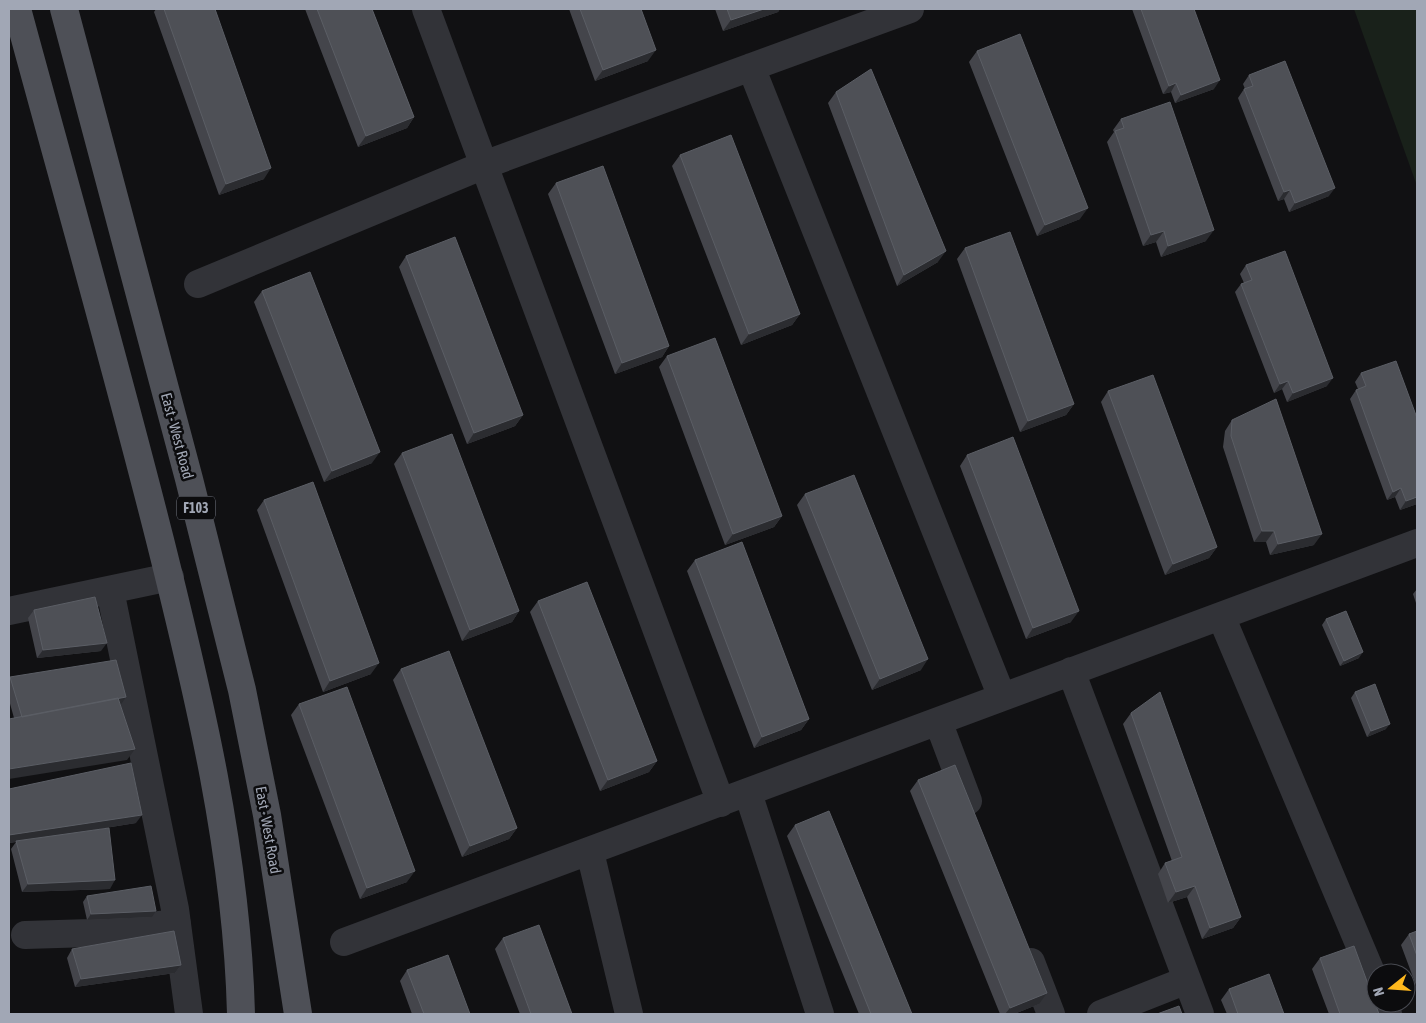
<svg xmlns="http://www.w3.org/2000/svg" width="1426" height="1023" font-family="'Asap Condensed',sans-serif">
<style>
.green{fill:#19211a}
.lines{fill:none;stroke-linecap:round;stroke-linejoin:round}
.minor{stroke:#323338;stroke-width:28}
.major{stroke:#4e5057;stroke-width:28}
.wall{fill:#44454b}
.shaded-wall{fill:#2b2c30}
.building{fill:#4e5056;stroke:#5b5e65}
.labels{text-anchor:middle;stroke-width:5;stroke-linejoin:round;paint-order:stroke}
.shield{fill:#0c0c0e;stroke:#747883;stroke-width:1}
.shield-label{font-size:14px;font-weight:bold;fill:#a1a7b5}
.street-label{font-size:15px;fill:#a1a7b5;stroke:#0c0c0e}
</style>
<rect width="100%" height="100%" fill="#111113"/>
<!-- green -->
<path class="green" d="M1354 9H1417V186Z"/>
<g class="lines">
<!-- minor -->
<path class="minor" d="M426 9 721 803
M751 67 1002 697
M198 284 484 165 910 9
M110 590 175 909 189 1014
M9 611 170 577
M1221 616 1376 984
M1071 671 1200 1014
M938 721 968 801
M748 793 820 1014
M590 852 629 1014
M25 935 91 933 177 923
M344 942 1417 543
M1031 962 1051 1014
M1384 1003 1388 1014
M1101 1014 1187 980"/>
<!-- major -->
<path class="major" d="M17 9C65 186 115 362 160 540 199 696 237 853 241 1014
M64 9 189 479 242 690 267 815 298 1014"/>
</g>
<!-- wall -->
<path class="wall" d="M156 9H215L264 179 219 195 154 12Z
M305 9H372L414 117 407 128 358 147Z
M569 9H641L648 61 595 81Z
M715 9H780L778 12 723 31Z
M1132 9H1194L1214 89 1175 103 1171 92 1163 94Z
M977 51 1080 219 1037 236 969 62Z
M1249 75 1329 196 1289 212 1284 199 1278 201 1238 98 1244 89H1245L1243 84Z
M836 92 938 262 897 286 828 103Z
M1121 119 1206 241 1161 257 1156 242 1143 246 1107 142 1114 132 1113 130Z
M680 155 800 314 792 325 741 345 672 166Z
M556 183 669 346 662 357 615 374 548 194Z
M965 248 1074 404 1066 415 1020 432 957 259Z
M406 256 523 415 515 426 467 444 399 267Z
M1246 265 1327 386 1287 402 1282 389 1274 393 1235 292 1241 284 1244 283 1240 274Z
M262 291 372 463 324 482 254 302Z
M667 356 782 516 774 527 725 545 659 367Z
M1361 373 1417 418V504L1400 510 1395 497 1387 500 1350 399 1356 390 1358 389 1355 382Z
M1108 391 1217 547 1209 558 1165 575 1101 402Z
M1232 420 1314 545 1270 555 1266 542H1254L1223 447 1225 431Z
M402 453 519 611 512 622 462 641 394 464Z
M967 455 1071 622 1026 639 960 466Z
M805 494 921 670 872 690 797 505Z
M264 500 371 674 323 692 257 510Z
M695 560 809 719 801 730 754 748 687 571Z
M1417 589V606L1413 594Z
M538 601 657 761 649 772 600 791 530 612Z
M34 610 101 651 37 658 28 618Z
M1326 619 1359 658 1340 666 1322 625Z
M401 669 517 828 509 839 462 857 393 680Z
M10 677 120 705 127 760 14 718 9 700V680Z
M1355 692 1386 729 1367 737 1351 698Z
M299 704 407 882 360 899 291 715Z
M1131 713 1241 917 1233 928 1202 939 1187 897 1168 903 1158 874 1165 863 1172 861 1123 724Z
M918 780 1039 1004 1014 1014H1000L910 791Z
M9 789 136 823 74 833 110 889 22 892 11 849 16 842 9 843Z
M795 825 912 1014H859L787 836Z
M87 896 152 917 87 920 83 902Z
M1417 931V988L1401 945 1409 934Z
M503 938 572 1014H520L495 949Z
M72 949 181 965 175 973 75 987 67 958Z
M1320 958 1379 1014H1329L1312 969Z
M407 970 470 1014H412L400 981Z
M1229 989 1284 1014H1227L1221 1000Z"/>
<!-- shaded-wall -->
<path class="shaded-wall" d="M764 9H780L778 12 723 31 731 20Z
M656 50 648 61 595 81 603 70Z
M1220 80 1214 89 1175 103 1181 95Z
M1176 83 1171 92 1163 94 1169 86Z
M414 117 407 128 358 147 366 136Z
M271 168 264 179 219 195 226 184Z
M1335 188 1329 196 1289 212 1295 203Z
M1290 190 1284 199 1278 201 1284 192Z
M1088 208 1080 219 1037 236 1045 225Z
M1214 230 1206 241 1161 257 1168 246Z
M1164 231 1156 242 1143 246 1151 235Z
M946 251 938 262 897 286 904 275Z
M800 314 792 325 741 345 749 334Z
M669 346 662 357 615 374 622 363Z
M1333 378 1327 386 1287 402 1293 393Z
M1288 381 1282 389 1274 393 1280 384Z
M1074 404 1066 415 1020 432 1028 421Z
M523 415 515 426 467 444 474 433Z
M380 452 372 463 324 482 332 471Z
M1401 488 1395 497 1387 500 1393 492Z
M1417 497V504L1400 510 1406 501Z
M782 516 774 527 725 545 733 534Z
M1262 531H1274L1266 542H1254Z
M1322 534 1314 545 1270 555 1278 544Z
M1217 547 1209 558 1165 575 1173 564Z
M519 611 512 622 462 641 470 630Z
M1079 611 1071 622 1026 639 1033 628Z
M107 643 101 651 37 658 43 650Z
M1363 652 1359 658 1340 666 1344 661Z
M928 659 921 670 872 690 880 679Z
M379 663 371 674 323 692 330 681Z
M126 697 120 706 22 719Z
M809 719 801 730 754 748 762 737Z
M1390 724 1386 729 1367 737 1371 731Z
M135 749 127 760 9 779V769Z
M657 761 649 772 600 791 608 780Z
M142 815 136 823 17 842 16 841V842L9 843V835Z
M517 828 509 839 462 857 470 846Z
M415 871 407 882 360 899 367 888Z
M115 880 110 889 22 892 28 884Z
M1195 886 1187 897 1168 903 1176 892Z
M156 911 152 917 87 920 91 914Z
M1241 917 1233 928 1202 939 1210 928Z
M181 965 175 973 75 987 81 979Z
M1047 993 1039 1004 1014 1014H1005L1010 1008Z"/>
<!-- building -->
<path class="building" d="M164 9H215L271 168 226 184Z
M317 9H372L414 117 366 136Z
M580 9H641L656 50 603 70Z
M727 9H764L731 20Z
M1141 9H1194L1220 80 1181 95 1176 83 1169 86Z
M1020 34 1088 208 1045 225 977 51Z
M1285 61 1335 188 1295 203 1290 190 1284 192 1244 89 1253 86 1249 75Z
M871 69 946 251 904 275 836 92Z
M1170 102 1214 230 1168 246 1164 231 1151 235 1115 131 1124 128 1121 119Z
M731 135 800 314 749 334 680 155Z
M603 166 669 346 622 363 556 183Z
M1010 232 1074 404 1028 421 965 248Z
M455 237 523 415 474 433 406 256Z
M1285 251 1333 378 1293 393 1288 381 1280 384 1241 284 1252 280 1246 265Z
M310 272 380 452 332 471 262 291Z
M715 338 782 516 733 534 667 356Z
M1396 361 1417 418V497L1406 501 1401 488 1393 492 1356 390 1366 386 1361 373Z
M1153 375 1217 547 1173 564 1108 391Z
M1276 399 1322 534 1278 544 1274 531H1262L1231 436 1232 420Z
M452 434 519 611 470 630 402 453Z
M1013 437 1079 611 1033 628 967 455Z
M854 475 928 659 880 679 805 494Z
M313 482 379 663 330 681 264 500Z
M742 542 809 719 762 737 695 560Z
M587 582 657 761 608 780 538 601Z
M95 597 107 643 43 650 34 610Z
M1346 611 1363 652 1344 661 1326 619Z
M449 651 517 828 470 846 401 669Z
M116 660 126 697 22 717 10 677Z
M1375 684 1390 724 1371 731 1355 692Z
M347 687 415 871 367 888 299 704Z
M1160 692 1241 917 1210 928 1195 886 1176 892 1165 863 1182 857 1131 713Z
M118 698 135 749 9 769V719Z
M131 763 142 815 9 835V789Z
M955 765 1047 993 1010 1008 918 780Z
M829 811 912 1014H871L795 825Z
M109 828 115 880 28 884 16 841Z
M151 886 156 911 91 914 87 896Z
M539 925 572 1014H531L503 938Z
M174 931 181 965 81 979 72 949Z
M1417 931V956L1409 934Z
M1354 946 1379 1014H1340L1320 958Z
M448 955 470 1014H424L407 970Z
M1269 974 1284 1014H1238L1229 989Z
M1179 1006 1182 1014H1157Z"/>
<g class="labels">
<!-- shield labels -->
<rect class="shield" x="177" y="496.5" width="38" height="23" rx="4"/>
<g class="shield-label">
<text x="196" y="513">F103</text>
</g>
<!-- street labels -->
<g class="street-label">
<text transform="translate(177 436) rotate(75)" y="5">East - West Road</text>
<text transform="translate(268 830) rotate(80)" y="5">East - West Road</text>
</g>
</g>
<!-- border -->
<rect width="1426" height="1023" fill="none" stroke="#a1a7b5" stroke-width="20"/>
<!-- north arrow -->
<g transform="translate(1391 988) rotate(253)"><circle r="24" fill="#0c0c0e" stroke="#484a51"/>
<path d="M0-4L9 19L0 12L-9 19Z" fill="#ffb81d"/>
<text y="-8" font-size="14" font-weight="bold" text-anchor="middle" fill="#a1a7b5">N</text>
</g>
</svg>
